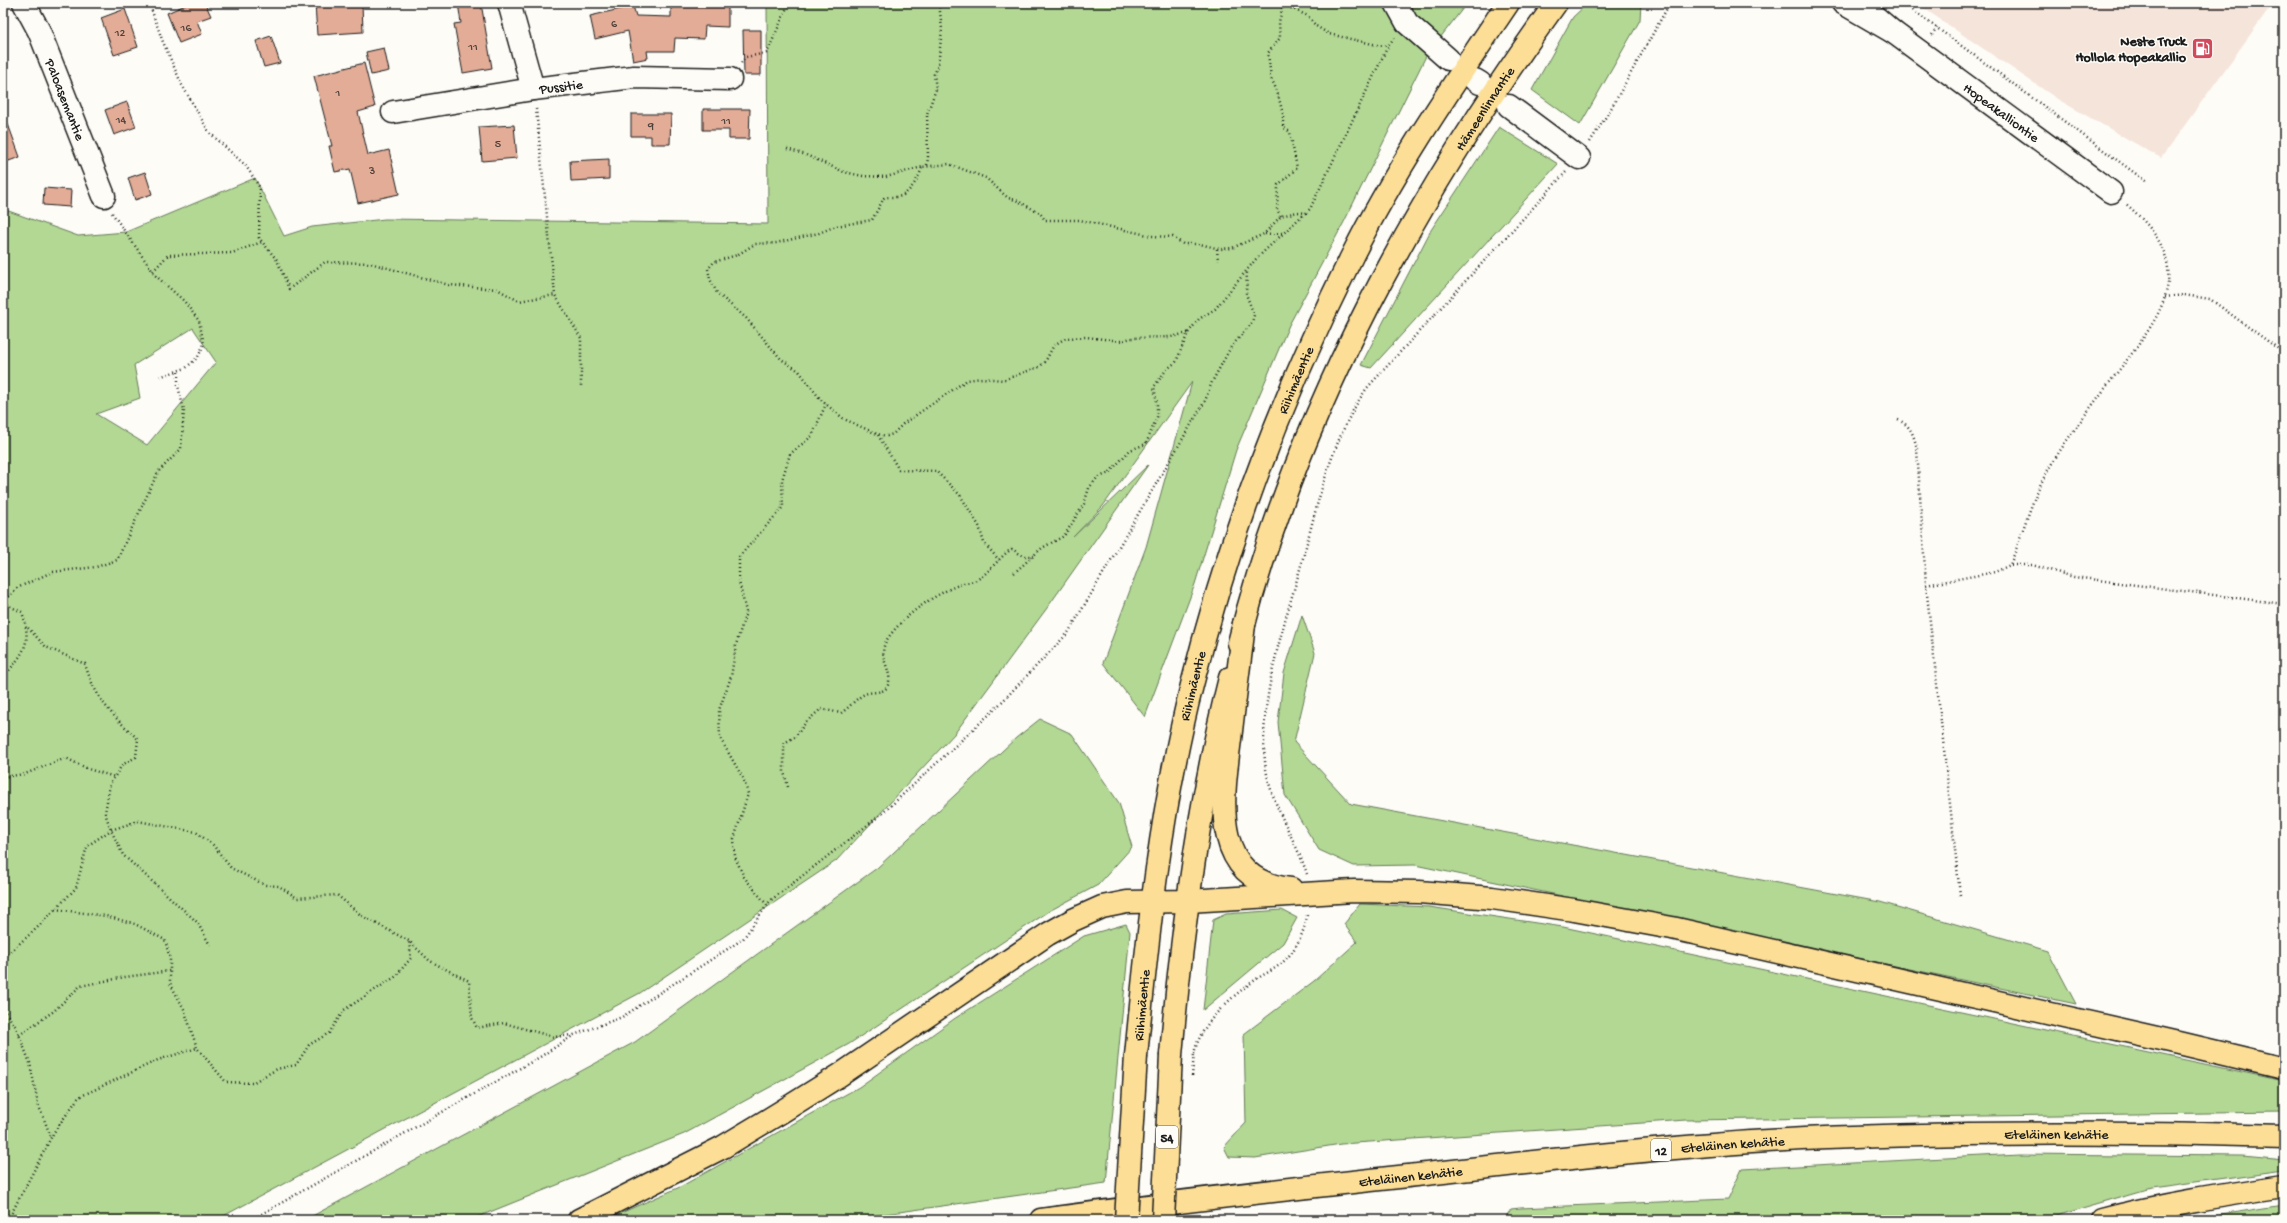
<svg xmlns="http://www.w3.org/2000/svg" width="2287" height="1223" font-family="'Gochi Hand',sans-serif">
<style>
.built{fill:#f5e4da}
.green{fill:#b2d894;stroke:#677a58;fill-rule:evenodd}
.building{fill:#e2ac97;stroke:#1c1c1c}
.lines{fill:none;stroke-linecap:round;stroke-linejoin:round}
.minor-casing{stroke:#1c1c1c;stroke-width:25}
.major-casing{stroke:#1c1c1c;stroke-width:25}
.highway-casing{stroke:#1c1c1c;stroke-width:25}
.path{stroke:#1c1c1c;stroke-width:2.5;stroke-dasharray:1 3;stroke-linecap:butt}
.minor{stroke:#fdfcf7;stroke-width:22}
.major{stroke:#fcde96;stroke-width:22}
.highway{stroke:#fcde96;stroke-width:22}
.major-bridge-casing{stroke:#1c1c1c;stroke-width:25;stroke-linecap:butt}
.path-bridge{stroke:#1c1c1c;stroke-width:2.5;stroke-dasharray:1 3;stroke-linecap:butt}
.major-bridge{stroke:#fcde96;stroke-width:22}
.labels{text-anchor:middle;stroke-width:3;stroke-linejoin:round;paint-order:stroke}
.number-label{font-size:12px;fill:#4e403b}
.shield{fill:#fdfcf7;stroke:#605f5e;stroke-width:1}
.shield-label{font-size:13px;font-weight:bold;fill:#1c1c1c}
.poi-label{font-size:14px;font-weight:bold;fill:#1c1c1c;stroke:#fdfcf7;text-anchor:end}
.street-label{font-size:14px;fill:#1c1c1c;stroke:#fdfcf7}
</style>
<rect width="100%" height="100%" fill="#fdfcf7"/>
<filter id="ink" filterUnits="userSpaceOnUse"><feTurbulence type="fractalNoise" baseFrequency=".025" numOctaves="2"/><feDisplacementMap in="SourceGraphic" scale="8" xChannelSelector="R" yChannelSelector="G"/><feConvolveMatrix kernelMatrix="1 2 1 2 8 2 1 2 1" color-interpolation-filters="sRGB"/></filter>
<g filter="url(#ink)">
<!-- built -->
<path class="built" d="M1916 3H2273L2161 158 2059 100Z"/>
<!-- green -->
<path class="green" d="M767 3H1467L1426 56 1344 222 1289 325 1236 450 1195 584 1145 717 1103 663 1146 547 1192 382 1103 506 1073 537 1148 465 1047 608 955 733 836 861 640 993 216 1220H3V209L78 236 126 232 255 178 284 236 312 227 385 219 768 224ZM193 328 216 362 147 445 96 414 140 398 134 365Z
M1588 3H1641L1640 20 1580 125 1532 90 1573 17Z
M1499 127 1558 164 1371 368 1361 365 1431 230Z
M1302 615 1315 653 1294 742 1351 804 1880 902 2048 951 2076 1004 1415 865 1354 866 1319 850 1285 795 1278 722 1284 673Z
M1040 719 1072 734 1119 803 1132 847 1098 885 1051 910 849 1044 684 1134 470 1220H305L635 1042 877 868 1016 738Z
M1360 904 1429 907 1563 927 2284 1081V1112L1686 1120 1341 1144 1255 1158 1229 1157 1224 1147 1246 1123 1244 1034 1314 981 1357 942 1344 924Z
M1282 910 1297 918 1283 943 1203 1010 1213 920 1226 914Z
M1126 924 1130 932 1106 1183 842 1220H605L680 1187 859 1087 954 1019 1084 936Z
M2019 1154 2242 1156 2284 1160V1170L2151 1188 2041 1220H1504L1511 1209 1520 1208 1728 1199 1742 1169Z
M2284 1205V1220H2188Z"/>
<!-- building -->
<path class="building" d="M190 3H205L211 16 197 21 202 34 179 43 167 13Z
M315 3H362L363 32 317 35Z
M458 3H481L492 68 463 73 454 24 461 23Z
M671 3 728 5V27L705 26 704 39 675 38 674 51H647L648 58 633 61 628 31 595 39 590 16 633 6 636 16 671 17Z
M125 9 138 47 114 55 101 18Z
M743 30H761V75H744Z
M271 36 280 63 264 67 256 41Z
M384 48 389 71 371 75 366 52Z
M364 63 375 107 358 112 368 155 389 150 399 194 358 203 350 169 335 172 329 146H332L314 76Z
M127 102 136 127 114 135 105 110Z
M703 109H750L749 139H729V130H703Z
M631 114H671L670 144H651V136H631Z
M3 116H5L20 157 3 163Z
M514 125 517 158 482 161 479 127Z
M609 159V179L571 181 570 161Z
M145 172 152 194 135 200 128 178Z
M44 188 71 190 70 207 43 205Z"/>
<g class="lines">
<defs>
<g id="minor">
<path id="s1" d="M24 3 39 31 104 196"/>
<path d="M509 3 533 89"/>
<path d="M1396 3 1407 23 1448 59"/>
<path d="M1843 3 1893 32 1859 3"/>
<path id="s2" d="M1893 32 2111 192"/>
<path d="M1475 80 1480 83"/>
<path d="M1509 106 1579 158"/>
<path id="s3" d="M393 112 533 89 634 77 730 79"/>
</g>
<g id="major">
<path id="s4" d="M1239 643C1298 410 1416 197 1556 3"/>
<path d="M1171 1055C1182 928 1199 801 1230 678"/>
<path id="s5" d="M1136 1056C1148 931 1161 807 1192 685 1229 536 1284 392 1353 254 1397 166 1453 85 1508 3"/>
</g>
<g id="highway">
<path d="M1244 624C1240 660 1235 695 1231 731 1224 790 1205 880 1291 889"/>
<path d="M579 1220 723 1147 781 1112 840 1075 1048 934 1073 920 1102 907 1127 902 1188 901 1354 891 1419 892 1492 898 1574 910 1672 928 2179 1043 2284 1068"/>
<path id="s6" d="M1041 1220C1163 1203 1286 1189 1408 1176 1523 1163 1637 1150 1751 1142 1929 1131 2107 1132 2284 1137"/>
<path d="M2103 1220C2163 1204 2223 1195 2284 1186"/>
</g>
</defs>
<!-- minor casing -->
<use href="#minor" class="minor-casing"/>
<!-- major casing -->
<use href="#major" class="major-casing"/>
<!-- highway casing -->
<use href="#highway" class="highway-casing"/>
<!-- path -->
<path class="path" d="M149 3 163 42 182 85 209 132 246 166 260 188 259 238 277 260 289 289 325 262 370 263 449 285 497 289 519 301 555 295
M1280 3 1308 16 1316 26 1329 34 1377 45 1388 46
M1903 3 2147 182
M1932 35 1937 27
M741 63 746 57 767 53 789 3
M536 109 555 295 581 338V388
M1590 142 1612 107 1670 3
M787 149 806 155 844 172 863 176 886 177 922 167
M927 165 928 157 927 114 936 89 934 74 938 66 942 29 939 3
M112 213 156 276 184 301 199 321 204 344 198 357 186 368 159 377
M1281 216 1277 210 1278 185 1297 168 1290 132 1283 127V114L1277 91 1271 78 1268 53 1280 38 1279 22 1283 5
M1265 234 1282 233
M1217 249 1218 261
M153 271 168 255 232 253 262 242
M2165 297 2184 295 2210 299 2284 353
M1188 333 1171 337 1131 338 1121 341 1086 337 1066 338 1054 345 1045 362 1039 367 1003 380 982 378 967 380 903 424 893 434 887 436 877 434 844 419 821 400 799 371 781 359 746 318 717 293 710 279 708 269 714 262 737 255 755 244 776 243 819 233 836 226 872 220 884 198C890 196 895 198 901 196 910 193 920 176 922 167L949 164 986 178 1008 198 1016 200 1040 213 1045 220H1080L1152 236 1173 237 1183 244H1200L1220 249 1232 248 1264 234 1281 216 1297 212 1306 213 1310 209 1388 46 1394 38
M1898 420C1911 425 1914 436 1917 449L1926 585
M878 435 899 470 936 471 960 495 979 526 984 543 999 560
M2011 565H2032L2074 577 2284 604
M1014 573 1042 548 1064 536 1084 504 1089 488 1097 478 1109 473 1130 450 1146 444 1157 417V403L1154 387 1166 370 1176 362 1188 333 1199 319 1215 309 1256 259 1305 213
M3 603 17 588 52 572 96 567 117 560 158 472 181 449 184 410 178 386V371
M3 603 22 612C33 645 23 653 3 678
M28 628 46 647 85 664C96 700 111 714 138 739L136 757 122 765 110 784 105 813 111 830 123 855 197 922 210 945
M3 777 25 774 66 758 88 769 115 777
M788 787 784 772V743L795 737 806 722 821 709 841 713C849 708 856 698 865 694 871 691 883 694 887 687 896 671 874 658 888 638 905 614 936 593 964 583 969 582 973 582 978 579 991 571 999 557 1012 549L1023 556H1034
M1307 874C1294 835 1269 803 1265 761 1259 700 1283 628 1300 569 1317 507 1330 441 1367 388L1566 172
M1960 895 1926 585 1995 572 2010 565C2023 533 2031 500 2048 470 2067 438 2090 408 2113 378 2162 315 2202 268 2126 204
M767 905 744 877 735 857 734 839 748 794 744 780 720 738 719 710 731 677 736 645 746 612 739 581V557L783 507 782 480 790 454 812 436 826 404
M55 909 106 916 135 924 165 940 170 959V983L184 1009 197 1048
M3 961 11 951 37 928 76 888 87 846 111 830 138 821 196 832 213 845 231 868 265 885 279 886 297 898 337 895 362 916 409 941 430 961 469 981 472 1018 477 1028 504 1023 554 1037 572 1035
M3 1009 16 1027 30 1063 38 1104 51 1137
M19 1035 54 1011 80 986 125 977 170 971
M1194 1054C1200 1023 1233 995 1258 978 1268 972 1279 967 1286 959 1297 948 1305 930 1307 915
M8 1220 54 1132 79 1097 158 1060 197 1048 226 1082 252 1083 277 1069 296 1065 309 1045 329 1033 344 1010 395 977 411 958 409 942
M251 1220 540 1057 574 1035 622 1017 743 939 770 901 883 813 994 710 1068 633 1205 401 1212 382 1231 347 1252 323 1254 315 1246 294 1247 272"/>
<!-- minor -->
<use href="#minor" class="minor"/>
<!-- major -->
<use href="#major" class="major"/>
<!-- highway -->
<use href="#highway" class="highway"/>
<defs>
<path id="major-bridge" d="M1126 1220 1136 1056
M1163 1220 1171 1055"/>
</defs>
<!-- major-bridge casing -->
<use href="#major-bridge" class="major-bridge-casing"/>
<!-- path-bridge -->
<path class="path-bridge" d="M1192 1076 1194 1054"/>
<!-- major-bridge -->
<use href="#major-bridge" class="major-bridge"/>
</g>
</g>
<!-- icons -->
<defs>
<symbol id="fuel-square" viewBox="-11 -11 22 22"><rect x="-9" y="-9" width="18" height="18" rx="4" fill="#d1495b" stroke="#fdfcf7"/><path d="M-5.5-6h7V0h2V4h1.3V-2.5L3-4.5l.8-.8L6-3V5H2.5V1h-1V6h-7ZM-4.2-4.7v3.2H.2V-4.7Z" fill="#fff"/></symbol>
</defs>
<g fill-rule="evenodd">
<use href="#fuel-square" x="2190" y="36" width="25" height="25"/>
</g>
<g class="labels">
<!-- number labels -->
<g class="number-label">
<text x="614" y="27">6</text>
<text x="186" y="31">16</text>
<text x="120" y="36">12</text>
<text x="473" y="50">11</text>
<text x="338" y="96">1</text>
<text x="121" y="123">14</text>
<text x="726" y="124">11</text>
<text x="651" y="129">9</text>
<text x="498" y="147">5</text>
<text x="372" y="174">3</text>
</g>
<!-- shield labels -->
<g class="shield">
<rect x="1156" y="1126" width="22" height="22" rx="3"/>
<rect x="1651" y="1139" width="20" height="22" rx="3"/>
</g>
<g class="shield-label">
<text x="1167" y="1142">54</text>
<text x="1661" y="1155">12</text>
</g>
<!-- poi labels -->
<g class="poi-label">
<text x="2186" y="45">Neste Truck<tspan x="2186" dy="16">Hollola Hopeakallio</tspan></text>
</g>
<!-- street labels -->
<g class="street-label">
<text dy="5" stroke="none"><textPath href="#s3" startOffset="170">Pussitie</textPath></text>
<text dy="5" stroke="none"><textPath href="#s1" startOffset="105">Paloasemantie</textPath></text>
<text dy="5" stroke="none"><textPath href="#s4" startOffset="591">Hämeenlinnantie</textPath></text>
<text dy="5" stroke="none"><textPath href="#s2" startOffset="135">Hopeakalliontie</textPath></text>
<text dy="5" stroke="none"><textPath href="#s5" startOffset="698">Riihimäentie</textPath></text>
<text dy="5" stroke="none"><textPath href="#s5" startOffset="375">Riihimäentie</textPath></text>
<text dy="5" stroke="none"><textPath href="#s5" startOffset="51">Riihimäentie</textPath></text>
<text dy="5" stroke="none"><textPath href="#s6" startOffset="1020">Eteläinen kehätie</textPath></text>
<text dy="5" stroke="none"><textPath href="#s6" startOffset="696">Eteläinen kehätie</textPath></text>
<text dy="5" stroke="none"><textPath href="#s6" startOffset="372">Eteläinen kehätie</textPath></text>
</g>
</g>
<!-- margin -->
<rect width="2287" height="1223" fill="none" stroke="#fdfcf7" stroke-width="16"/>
<rect x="8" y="8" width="2271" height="1207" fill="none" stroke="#1c1c1c" stroke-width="1.5" filter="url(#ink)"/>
</svg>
